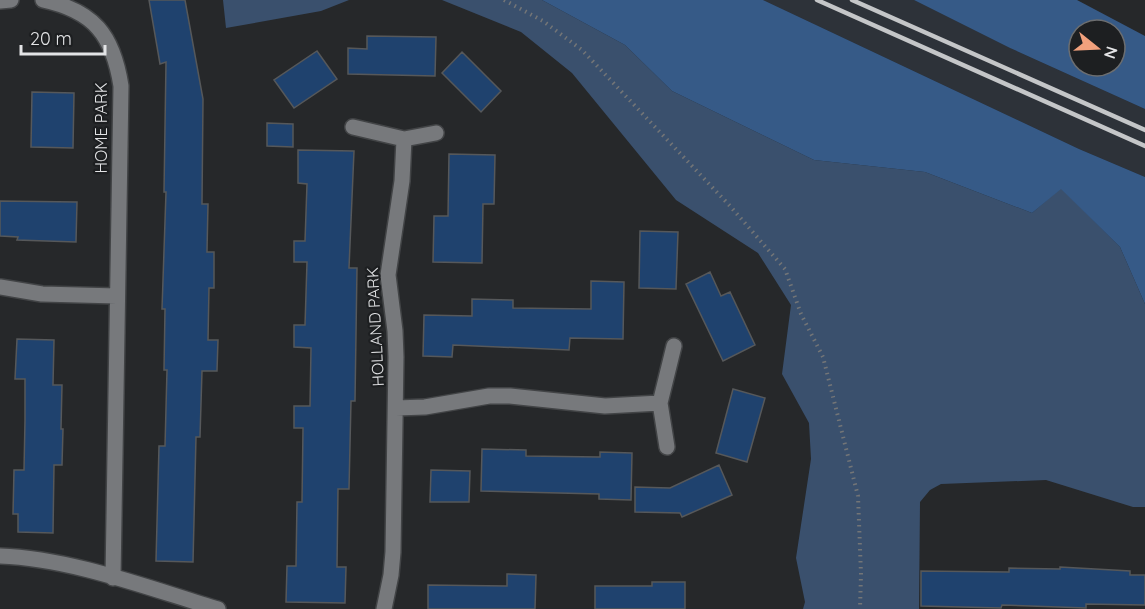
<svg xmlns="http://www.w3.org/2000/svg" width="1145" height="609" font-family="Quicksand,sans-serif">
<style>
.built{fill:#2d3239}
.green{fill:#3a506d}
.forest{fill:#365a87;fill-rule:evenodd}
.building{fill:#1f426e;stroke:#56585a;stroke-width:1.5}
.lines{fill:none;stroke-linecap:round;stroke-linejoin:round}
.minor-casing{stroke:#424446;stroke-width:18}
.path{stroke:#737577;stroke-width:4;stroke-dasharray:1.5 4.5;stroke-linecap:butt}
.minor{stroke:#77797c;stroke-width:15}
.rail{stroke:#c4c6c8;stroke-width:4.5}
.labels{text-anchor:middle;stroke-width:4.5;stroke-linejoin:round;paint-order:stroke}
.street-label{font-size:16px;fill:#e3e4e6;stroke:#1d1f21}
</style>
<rect width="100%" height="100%" fill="#26282a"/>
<!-- built -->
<path class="built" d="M763 0H914L1010 48 1145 109V177L1079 149Z"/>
<!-- green -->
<path class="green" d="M223 0H349L321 11 226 28Z
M442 0H542L625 45 672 91 814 160 925 172 1032 213 1061 188 1120 247 1145 304V507H1133L1046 480 941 484 930 490 920 502 919 609H803L805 602 796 558 811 459 809 423 782 374 791 305 758 253 676 200 572 73 521 32Z"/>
<!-- forest -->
<path class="forest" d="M542 0H763L1079 149 1145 177V304L1120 247 1061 189 1032 213 925 172 814 160 672 91 625 45Z
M914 0H1077L1145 36V109L1010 48ZM1079 30H1115V66H1079Z"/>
<!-- building -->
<path class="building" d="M149 0H185L203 99 202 204H208L207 252H214V288H209L208 340H218L217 371H202L200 437H196L193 562 156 561 159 446H165L167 370H164L165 309H162L166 192H164L166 62 160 64Z
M367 36 436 37 435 76 348 74V48L367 49Z
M317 51 337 79 294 108 274 80Z
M462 52 501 91 481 112 442 73Z
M32 92 74 93 73 148 31 147Z
M267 123 293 124V147L267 146Z
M298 150 354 151 349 268H357L355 401H351L349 489H338L337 567H346L345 603 286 602 287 566H296L297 502H302L303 428H294V406H310L311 348 294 347V325H305L307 262H294V241H305L307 184 298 183Z
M449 154 495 155 494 204H483L482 263 433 262 434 216H448Z
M0 201 77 202 76 242 17 240 18 237 0 236Z
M640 231 678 232 676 289 639 288Z
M710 272 721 296 730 292 755 345 723 361 686 284Z
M591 281 624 282 623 339 570 338 569 350 453 345 452 357 423 356 424 315 472 316V299L513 300V308L591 309Z
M17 339 54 340 53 385H62L61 429H63L62 465H54L53 533 18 532V514H13L14 470H24L25 420V379H15Z
M733 389 765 398 747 462 716 453Z
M482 449 526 450V456L600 457V452L632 453 631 500 599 499V494L481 491Z
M719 465 732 495 682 517 680 513 635 512V487L670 488Z
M431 470 470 471 469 502H430Z
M1060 567 1130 571V575H1145V605L1086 604V608L1002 605 1001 608 921 606V571L1009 572V568L1060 569Z
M507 574 536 575 535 609H428V585L507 586Z
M652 582H685V609H595V586H652Z"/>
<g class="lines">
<defs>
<path id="minor" d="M43 0C94 11 113 35 121 86L113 578
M0 1 11 0
M353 127 404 139 436 133
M0 287 42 294 117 296
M396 408 425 407 489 396H510L605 406 660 403
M667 447 660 403 674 346
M0 556C70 558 151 589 218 609
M384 609 391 575 393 552 396 357 395 331 388 275 402 181 404 139"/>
</defs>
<!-- minor casing -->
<use href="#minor" class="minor-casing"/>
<!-- path -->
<path class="path" d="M504 0 543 21 582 50 730 206 785 269 801 314 823 357 858 496 861 574 860 609"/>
<!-- minor -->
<use href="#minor" class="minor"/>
<!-- rail -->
<path class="rail" d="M817 0 1145 146
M852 0 1145 130"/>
</g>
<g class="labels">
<!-- street labels -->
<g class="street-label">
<text transform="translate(101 128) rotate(-90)" y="6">HOME PARK</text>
<text transform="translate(375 327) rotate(-93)" y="6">HOLLAND PARK</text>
</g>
</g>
<!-- north arrow -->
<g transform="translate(1097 48) rotate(108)"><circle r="28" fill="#1d1f21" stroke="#6c6e70" stroke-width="1.5"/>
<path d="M0-4.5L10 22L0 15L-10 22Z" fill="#f1a17d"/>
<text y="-9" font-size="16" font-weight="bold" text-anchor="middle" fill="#e3e4e6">N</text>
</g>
<!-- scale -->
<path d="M21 45v9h84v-9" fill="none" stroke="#e3e4e6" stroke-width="3"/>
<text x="30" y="45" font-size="18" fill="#e3e4e6" stroke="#1d1f21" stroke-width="4.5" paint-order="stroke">20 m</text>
</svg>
